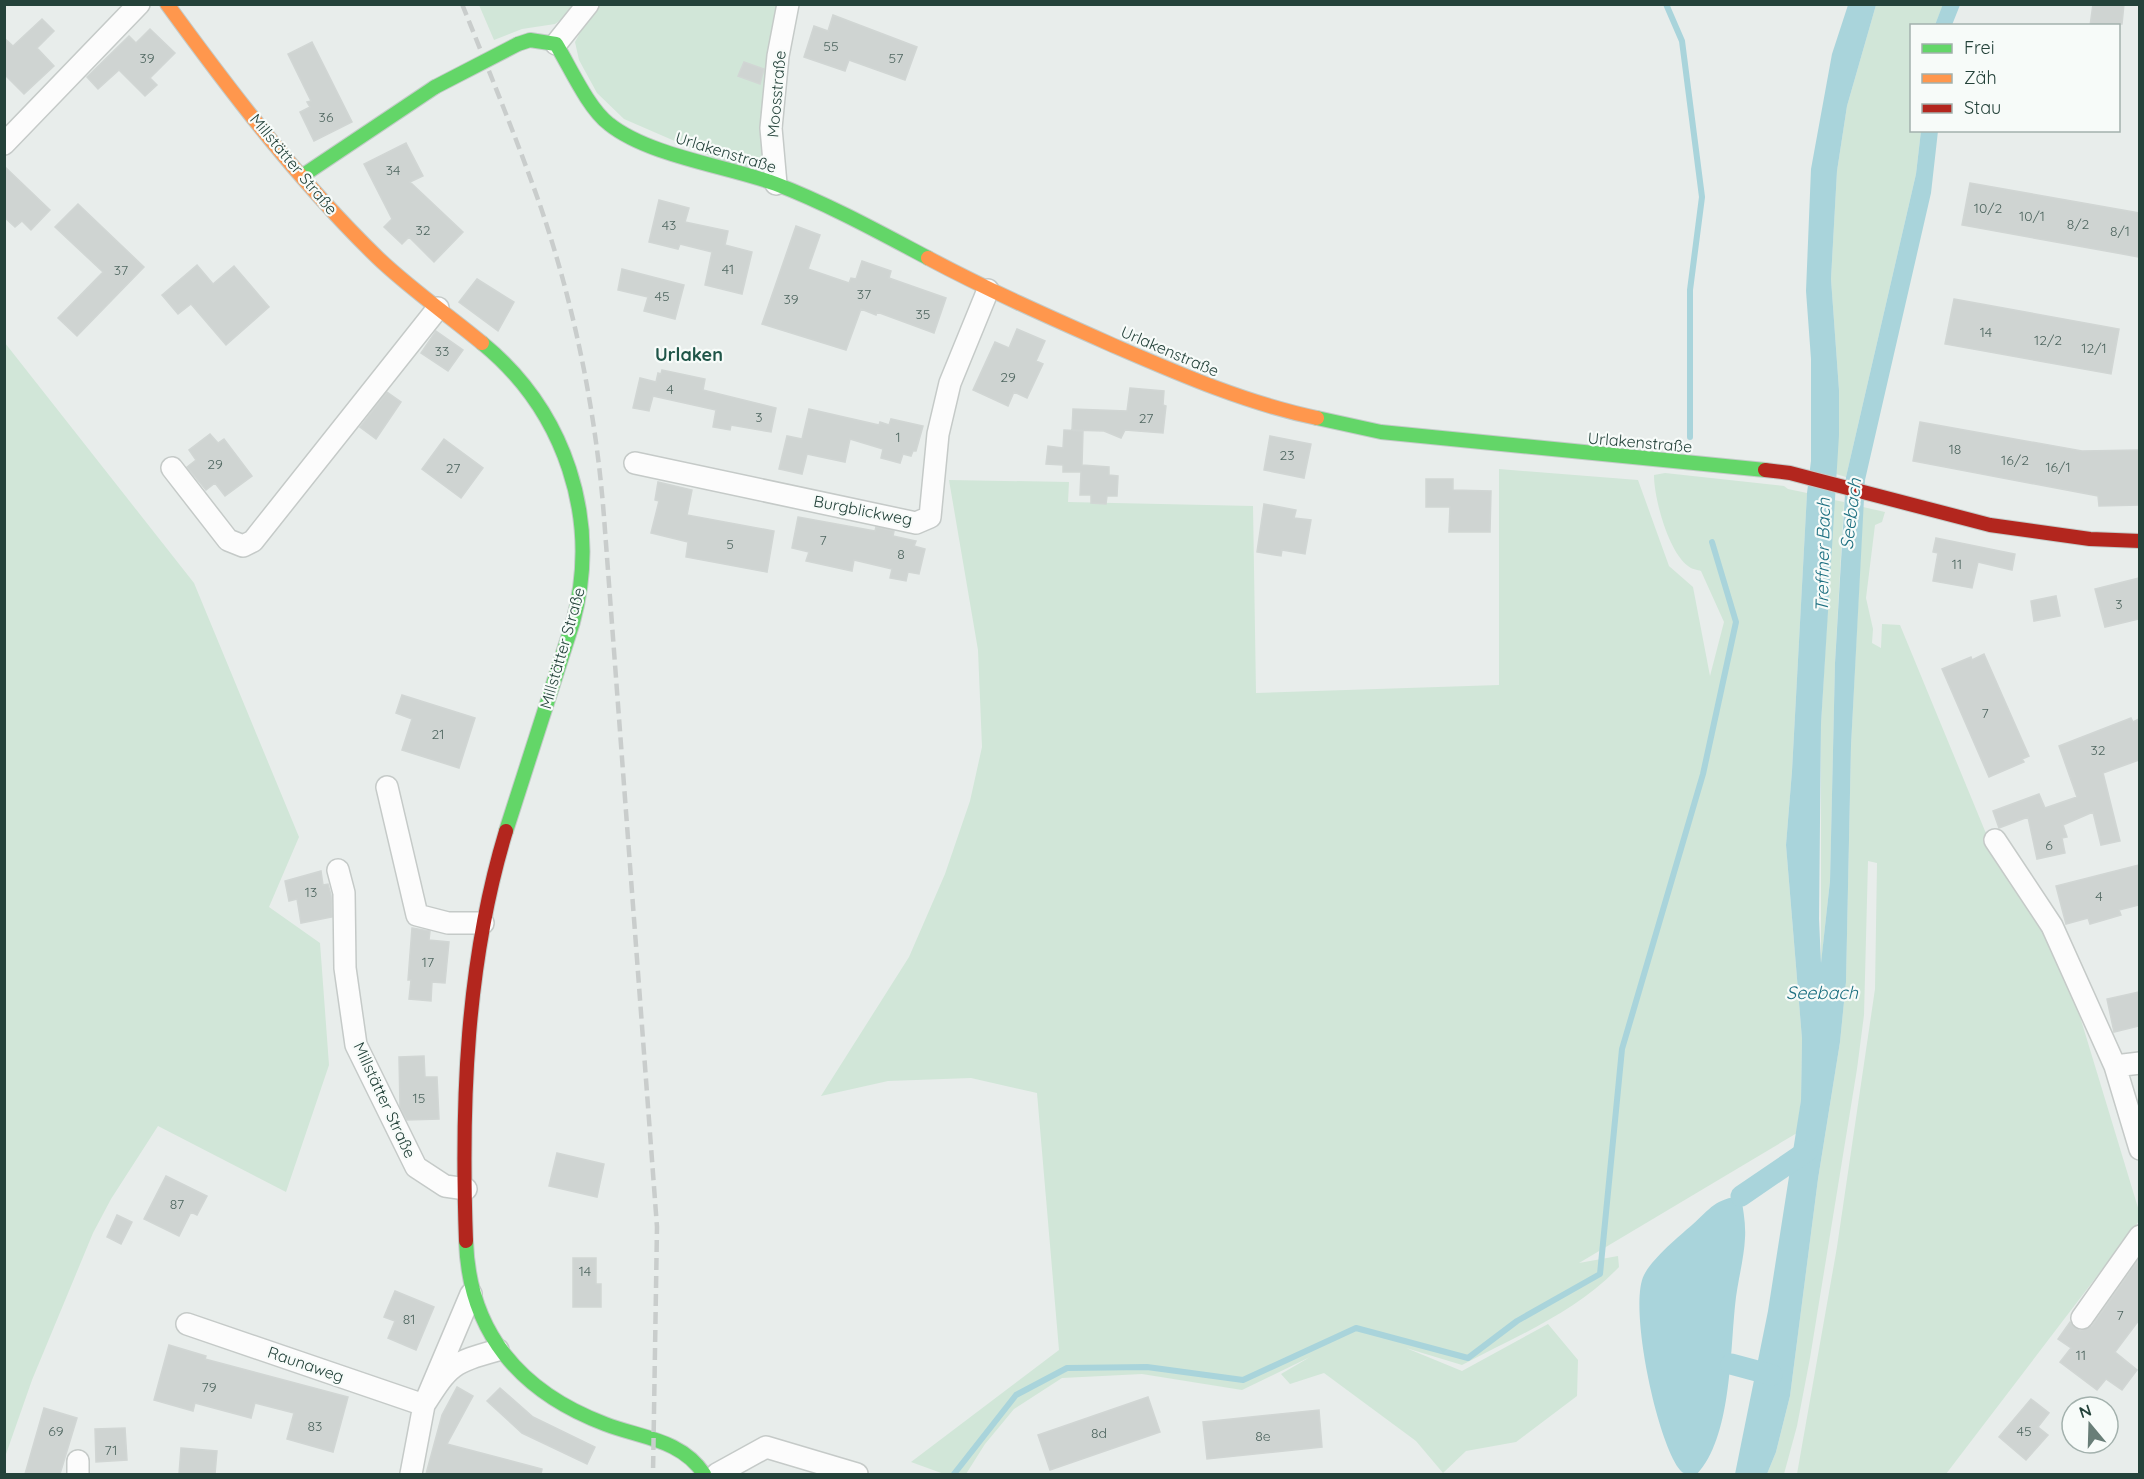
<svg xmlns="http://www.w3.org/2000/svg" width="2144" height="1479" font-family="Quicksand,sans-serif">
<style>
.green{fill:#d1e6d8}
.water{fill:#a9d4db}
.lines{fill:none;stroke-linecap:round;stroke-linejoin:round}
.stream{stroke:#a9d4db;stroke-width:6}
.canal{stroke:#a9d4db;stroke-width:21}
.building{fill:#cfd4d2;stroke:#d1d6d4;stroke-width:1.5}
.street-casing{stroke:#c5cac8;stroke-width:24}
.fast-casing{stroke:#c3cbc8;stroke-width:16}
.slow-casing{stroke:#c3cbc8;stroke-width:16}
.jam-casing{stroke:#c3cbc8;stroke-width:16}
.street{stroke:#fcfcfc;stroke-width:21}
.fast{stroke:#63d668;stroke-width:14}
.slow{stroke:#ff974d;stroke-width:14}
.jam{stroke:#b3261e;stroke-width:14}
.rail{stroke:#c9cdcc;stroke-width:4.5;stroke-dasharray:12 6;stroke-linecap:butt}
.fast-bridge-casing{stroke:#c3cbc8;stroke-width:16;stroke-linecap:butt}
.fast-bridge{stroke:#63d668;stroke-width:14}
.labels{text-anchor:middle;stroke-width:4.5;stroke-linejoin:round;paint-order:stroke}
.number-label{font-size:14px;fill:#506761}
.street-label{font-size:16px;fill:#24423a;stroke:#f7fbf9}
.neighbourhood-label{font-size:18px;font-weight:bold;fill:#1f5548;stroke:#f7fbf9}
.water-label{font-size:18px;font-style:italic;fill:#1c6f80;stroke:#f7fbf9}
</style>
<rect width="100%" height="100%" fill="#e8edeb"/>
<!-- green -->
<path class="green" d="M479 5H582L555 24 522 29 494 40Z
M595 5H781L769 182 624 119 597 93 579 60 575 42Z
M1876 5H1943L1935 25 1912 26V130L1921 131 1916 174 1846 477 1836 474 1839 390 1831 279 1837 171 1847 106Z
M5 343 194 583 299 837 269 907 320 943 329 1065 286 1192 158 1126 111 1199 93 1233 32 1380 5 1457Z
M1499 469 1638 480 1669 566 1693 587 1710 676 1724 622 1701 571C1698 570 1691 569 1688 566 1668 551 1654 498 1654 475L1665 473 1784 486 1788 489 1807 493 1792 771 1786 845 1802 1039 1801 1100 1797 1133 1579 1263 1618 1256 1619 1267C1576 1312 1517 1336 1462 1365L1406 1348 1462 1371 1548 1324 1578 1360 1577 1396 1516 1442 1466 1451 1443 1473 1416 1441 1324 1373 1290 1384 1281 1374 1310 1357 1242 1390 1142 1374 1062 1378 1014 1409 985 1444 966 1474H944L911 1462 1059 1350 1037 1093 971 1078 888 1081 821 1096 909 957 945 874 970 801 982 747 978 650 949 480 1069 482 1068 502 1253 506 1256 693 1499 685Z
M1834 500 1844 502 1835 663 1830 881 1821 964V724Z
M1863 507 1885 512 1882 522 1875 525 1866 598 1873 629 1872 643 1881 648 1882 624 1900 625 1985 831 2068 977 2139 1211V1221L1946 1474H1797L1837 1247 1875 989 1877 863 1868 861 1864 1015 1857 1069 1810 1358 1797 1426 1784 1474H1767L1776 1452 1790 1396 1818 1179 1840 1042 1846 982 1851 746Z"/>
<!-- water -->
<path class="water" d="M1943 4 1960 5 1952 25H1935Z
M1848 5H1876L1847 106 1837 171 1831 279 1839 390V435L1821 724 1819 919 1821 963 1830 881 1835 663 1846 477 1916 174 1921 131H1938L1931 193 1865 480 1851 746 1846 982 1840 1042 1818 1179 1790 1396 1776 1452 1767 1474H1735L1768 1311 1801 1100 1802 1039 1786 845 1792 771 1807 493 1811 461V359L1806 291 1811 169 1832 54Z
M1741 1196C1743 1209 1746 1224 1745 1238 1744 1260 1737 1283 1735 1306 1730 1354 1731 1438 1697 1474 1690 1475 1684 1475 1680 1470 1657 1442 1628 1306 1644 1275 1652 1259 1678 1237 1692 1225 1711 1208 1715 1199 1741 1196Z"/>
<g class="lines">
<!-- stream -->
<path class="stream" d="M1666 4 1682 41 1702 197 1690 290V437
M954 1474 1016 1395 1067 1368 1147 1367 1243 1380 1356 1328 1468 1358 1517 1321 1600 1274 1622 1049 1703 774 1736 622 1712 542"/>
<!-- canal -->
<path class="canal" d="M1741 1196 1807 1151
M1731 1364 1772 1375"/>
</g>
<!-- building -->
<path class="building" d="M2093 4H2124L2122 24 2090 26Z
M833 15 917 47 905 80 849 60 845 71 804 57 814 26 828 31Z
M42 19 54 31 37 48 54 66 24 94 4 74V38L13 46Z
M150 29 175 53 150 78 157 85 145 96 119 70 98 89 87 77 129 36 136 43Z
M312 42 352 122 314 141 300 112 310 107 307 102 311 101 288 54Z
M744 62 764 69 760 84 738 76Z
M406 143 423 176 410 182 463 232 434 262 409 237 402 244 384 227 392 219 364 164Z
M4 166 50 210 31 230 22 221 15 227 4 217Z
M1970 183 2139 213V257L1962 225Z
M659 200 689 208 685 222 728 231 725 245 752 252 742 294 705 285 712 252 680 244 678 249 649 242Z
M78 204 144 267 77 336 58 318 103 272 55 227Z
M796 226 820 235 808 269 849 283 851 278 856 279 862 261 891 271 889 278 946 298 934 333 877 312 876 315 861 309 846 350 762 324Z
M197 265 213 284 234 266 269 307 226 345 191 304 178 314 162 295Z
M622 269 684 285 675 319 644 311 648 297 618 290Z
M477 279 514 302 498 331 459 302Z
M1954 299 2119 329 2111 374 1945 344Z
M1017 329 1045 341 1036 361 1043 364 1027 398 1014 392 1008 406 973 390 995 342 1009 348Z
M436 331 463 350 448 371 421 353Z
M662 370 705 379 703 390 776 408 771 432 731 425 730 430 713 427 716 410 653 396 649 411 633 408 640 378 656 382 658 373 661 374Z
M1130 388 1164 391 1163 405 1166 406 1163 433 1125 430 1121 438 1104 431 1072 430 1073 409 1127 411Z
M387 392 401 402 376 439 360 427Z
M809 409 879 425 880 422 889 425 891 419 923 426 916 451H913L911 456 903 454 900 463 881 458 883 449 850 439 845 462 807 454 802 474 779 469 787 436 802 439Z
M1920 422 2082 451 2139 450V505L2099 506 2098 496 1913 461Z
M1064 430 1083 431 1082 465 1109 467V475L1118 476 1117 496H1107L1106 504 1091 503V495H1080L1081 472H1063V465L1046 464 1048 446 1063 448Z
M210 434 218 443 224 439 252 476 225 496 215 483 206 490 187 467 196 460 189 450Z
M1270 436 1311 444 1304 478 1264 470Z
M444 439 483 468 461 498 422 469Z
M1426 479H1453V490L1491 491 1490 532H1449L1450 507H1426Z
M658 482 692 490 687 515 774 531 767 572 686 557 688 542 651 533 659 501 655 500Z
M1264 504 1296 510 1294 518 1311 520 1305 554 1282 550 1281 556 1257 552Z
M798 517 875 531 876 527 894 531 893 536 916 541 914 546 925 549 919 574 908 572 906 581 890 578 892 569 854 560 852 571 806 561 809 552 792 548Z
M1936 538 2015 554 2012 570 1978 562 1972 588 1933 581 1938 553 1933 552Z
M2139 578V619L2105 627 2095 589Z
M2056 596 2060 616 2034 621 2031 601Z
M1984 654 2029 756 2022 759 2024 762 1989 777 1942 669 1971 657 1972 660Z
M402 695 475 718 459 768 402 750 412 719 396 713Z
M2131 718 2133 722 2139 719V760L2103 773 2120 841 2101 845 2093 812 2063 825 2067 837 2062 838 2065 853 2037 859 2028 817 1999 828 1993 811 2039 794 2045 808 2077 797 2059 746Z
M2139 865V905L2119 910 2121 915 2090 924 2088 918 2066 924 2056 886Z
M321 871 323 885 328 884 331 895 332 917 301 923 297 899 289 901 285 881Z
M412 928 430 931 429 940 449 942 445 983 432 982 431 1001 409 999 411 980H408Z
M2139 992V1026L2114 1032 2107 999Z
M424 1056 425 1077H437L439 1119 407 1120 400 1107 399 1057Z
M557 1153 604 1164 597 1197 549 1186Z
M166 1176 207 1196 197 1215 191 1212 179 1236 144 1219Z
M117 1215 132 1222 121 1244 107 1237Z
M573 1258H596V1284H601V1307H573Z
M2139 1259V1320L2115 1352 2137 1370 2122 1390 2106 1379 2097 1390 2060 1362 2071 1348 2058 1339 2070 1322 2080 1331 2092 1326Z
M395 1291 434 1307 416 1350 388 1338 395 1321 384 1317Z
M169 1345 206 1356 205 1359 348 1397 333 1452 287 1439 294 1413 255 1403 251 1418 195 1403 193 1411 154 1400Z
M457 1387 473 1396 447 1444 542 1469 541 1474H426L442 1415Z
M500 1388 533 1417 595 1447 587 1464 522 1433 487 1401Z
M1148 1397 1160 1432 1050 1470 1038 1435Z
M2031 1399 2049 1413 2038 1427 2048 1435 2026 1460 1999 1437Z
M44 1408 77 1418 60 1474H25Z
M1319 1410 1322 1447 1207 1459 1203 1422Z
M125 1428 127 1460 96 1462 95 1429Z
M181 1448 217 1451 215 1474H179Z"/>
<g class="lines">
<defs>
<path id="street" d="M556 44 588 4
M4 144 139 4
M776 184 771 128 778 56 788 4
M635 463 916 523 930 517 938 434 950 383 988 290
M172 468 228 540 243 546 253 541 438 308
M387 787 417 915 448 923H483
M1995 840 2052 926 2115 1066 2140 1149
M338 870 344 893 345 968 356 1045 416 1167 445 1186 466 1189
M2115 1066 2140 1063
M2082 1318 2140 1236
M187 1324 424 1405C450 1364 452 1363 498 1350
M78 1474V1461
M411 1474 424 1405 471 1294
M717 1474 766 1447 857 1474"/>
<path id="fast" d="M518 44 530 40 556 44C570 67 588 108 609 124 649 156 727 166 776 184 828 204 879 232 928 258
M302 176 435 87
M482 343C565 411 601 518 573 622L506 831
M1317 418 1381 432 1765 470
M466 1241C469 1332 520 1392 605 1424 641 1438 681 1439 704 1474"/>
<path id="slow" d="M167 4C231 92 298 180 377 257 409 288 447 314 482 343
M928 258C988 290 1049 317 1110 344 1177 373 1245 403 1317 418"/>
<path id="jam" d="M1765 470 1790 473 1990 525 2090 539 2140 541
M466 1241C461 1103 466 963 506 831"/>
</defs>
<!-- street casing -->
<use href="#street" class="street-casing"/>
<!-- fast casing -->
<use href="#fast" class="fast-casing"/>
<!-- slow casing -->
<use href="#slow" class="slow-casing"/>
<!-- jam casing -->
<use href="#jam" class="jam-casing"/>
<!-- street -->
<use href="#street" class="street"/>
<!-- fast -->
<use href="#fast" class="fast"/>
<!-- slow -->
<use href="#slow" class="slow"/>
<!-- jam -->
<use href="#jam" class="jam"/>
<!-- rail -->
<path class="rail" d="M462 4C489 71 516 137 540 205 574 304 596 412 604 517L657 1227 653 1474"/>
<defs>
<path id="fast-bridge" d="M435 87 518 44"/>
</defs>
<!-- fast-bridge casing -->
<use href="#fast-bridge" class="fast-bridge-casing"/>
<!-- fast-bridge -->
<use href="#fast-bridge" class="fast-bridge"/>
</g>
<g class="labels">
<!-- number labels -->
<g class="number-label">
<text x="831" y="51">55</text>
<text x="147" y="63">39</text>
<text x="896" y="63">57</text>
<text x="326" y="122">36</text>
<text x="393" y="175">34</text>
<text x="1988" y="213">10/2</text>
<text x="2032" y="221">10/1</text>
<text x="2078" y="229">8/2</text>
<text x="669" y="230">43</text>
<text x="423" y="235">32</text>
<text x="2120" y="236">8/1</text>
<text x="728" y="274">41</text>
<text x="121" y="275">37</text>
<text x="864" y="299">37</text>
<text x="662" y="301">45</text>
<text x="791" y="304">39</text>
<text x="923" y="319">35</text>
<text x="1986" y="337">14</text>
<text x="2048" y="345">12/2</text>
<text x="2094" y="353">12/1</text>
<text x="442" y="356">33</text>
<text x="1008" y="382">29</text>
<text x="670" y="394">4</text>
<text x="759" y="422">3</text>
<text x="1146" y="423">27</text>
<text x="898" y="442">1</text>
<text x="1955" y="454">18</text>
<text x="1287" y="460">23</text>
<text x="2015" y="465">16/2</text>
<text x="215" y="469">29</text>
<text x="2058" y="472">16/1</text>
<text x="453" y="473">27</text>
<text x="823" y="545">7</text>
<text x="730" y="549">5</text>
<text x="901" y="559">8</text>
<text x="1957" y="569">11</text>
<text x="2119" y="609">3</text>
<text x="1985" y="718">7</text>
<text x="438" y="739">21</text>
<text x="2098" y="755">32</text>
<text x="2049" y="850">6</text>
<text x="311" y="897">13</text>
<text x="2099" y="901">4</text>
<text x="428" y="967">17</text>
<text x="419" y="1103">15</text>
<text x="177" y="1209">87</text>
<text x="585" y="1276">14</text>
<text x="2120" y="1320">7</text>
<text x="409" y="1324">81</text>
<text x="2081" y="1360">11</text>
<text x="209" y="1392">79</text>
<text x="315" y="1431">83</text>
<text x="56" y="1436">69</text>
<text x="2024" y="1436">45</text>
<text x="1099" y="1438">8d</text>
<text x="1263" y="1441">8e</text>
<text x="111" y="1455">71</text>
</g>
<!-- street labels -->
<g class="street-label">
<text transform="translate(776 94) rotate(-85)" y="6">Moosstraße</text>
<text transform="translate(726 152) rotate(17)" y="6">Urlakenstraße</text>
<text transform="translate(294 164) rotate(50)" y="6">Millstätter Straße</text>
<text transform="translate(1170 351) rotate(23)" y="6">Urlakenstraße</text>
<text transform="translate(1640 442) rotate(5)" y="6">Urlakenstraße</text>
<text transform="translate(863 510) rotate(11)" y="6">Burgblickweg</text>
<text transform="translate(562 648) rotate(-74)" y="6">Millstätter Straße</text>
<text transform="translate(385 1100) rotate(65)" y="6">Millstätter Straße</text>
<text transform="translate(306 1364) rotate(19)" y="6">Raunaweg</text>
</g>
<!-- neighbourhood labels -->
<g class="neighbourhood-label">
<text x="689" y="361">Urlaken</text>
</g>
<!-- water labels -->
<g class="water-label">
<text transform="translate(1851 514) rotate(-83)" y="6">Seebach</text>
<text transform="translate(1823 555) rotate(-89)" y="6">Treffner Bach</text>
<text x="1822" y="999">Seebach</text>
</g>
</g>
<!-- border -->
<rect width="2144" height="1479" fill="none" stroke="#24423a" stroke-width="12"/>
<!-- legend -->
<rect x="1910" y="24" width="210" height="108" fill="#f7fbf9" stroke="#a3b1ad" stroke-width="1.5"/>
<rect x="1922" y="44" width="30" height="9" fill="#63d668" stroke="#a3b1ad" stroke-width="1.5"/>
<text x="1964" y="54" font-size="18" fill="#24423a">Frei</text>
<rect x="1922" y="74" width="30" height="9" fill="#ff974d" stroke="#a3b1ad" stroke-width="1.5"/>
<text x="1964" y="84" font-size="18" fill="#24423a">Zäh</text>
<rect x="1922" y="104" width="30" height="9" fill="#b3261e" stroke="#a3b1ad" stroke-width="1.5"/>
<text x="1964" y="114" font-size="18" fill="#24423a">Stau</text>
<!-- north arrow -->
<g transform="translate(2090 1425) rotate(341)"><circle r="28" fill="#f7fbf9" stroke="#a3b1ad" stroke-width="1.5"/>
<path d="M0-4.5L10 22L0 15L-10 22Z" fill="#697e78"/>
<text y="-9" font-size="16" font-weight="bold" text-anchor="middle" fill="#24423a">N</text>
</g>
</svg>
